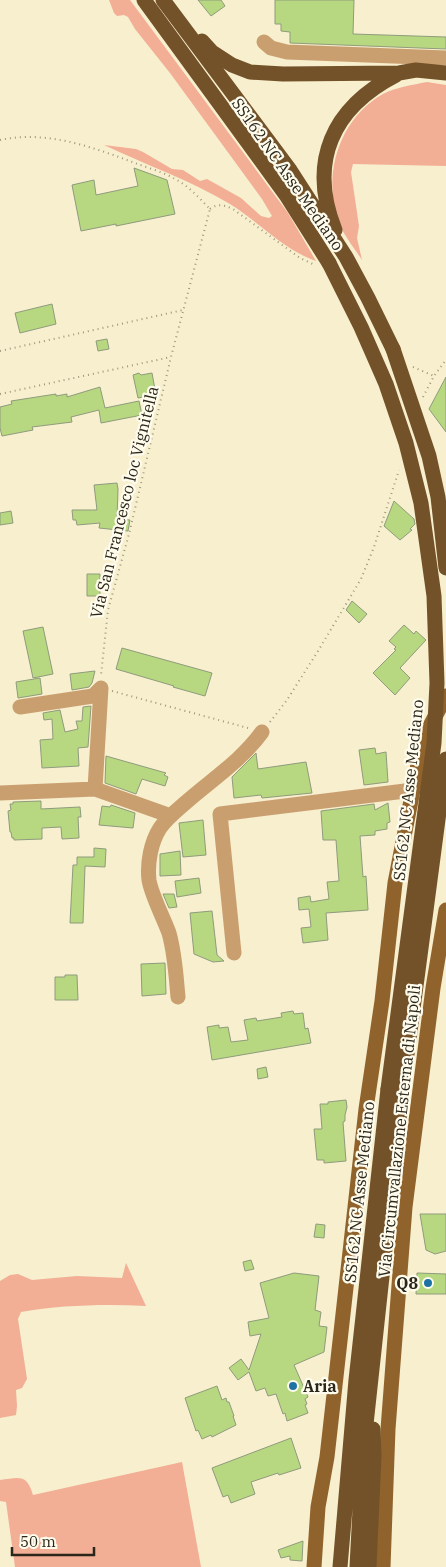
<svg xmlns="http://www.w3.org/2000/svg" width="446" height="1567" font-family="'IBM Plex Serif',serif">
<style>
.green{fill:#f3ae96}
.building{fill:#b7d880;stroke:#8f9b7d}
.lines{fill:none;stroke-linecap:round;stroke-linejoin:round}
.path{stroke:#9d977e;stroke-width:2;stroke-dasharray:1 4;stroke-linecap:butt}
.minor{stroke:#ca9f70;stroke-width:15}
.major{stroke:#90632d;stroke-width:15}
.highway{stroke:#73522a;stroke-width:15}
.highway-bridge{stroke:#73522a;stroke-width:15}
.poi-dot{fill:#1f73a4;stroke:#fffcee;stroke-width:2}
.labels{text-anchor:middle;stroke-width:4.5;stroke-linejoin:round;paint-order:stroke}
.street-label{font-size:16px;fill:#2a271a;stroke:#fffcee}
.poi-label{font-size:16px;font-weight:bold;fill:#2a271a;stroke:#fffcee;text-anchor:end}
</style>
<rect width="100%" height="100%" fill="#f7efcd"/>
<!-- green -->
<path class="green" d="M109 0H130L288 213 316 261C284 250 259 222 230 204 190 180 146 165 104 145L136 149 143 152 172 169 183 170 200 181 207 179 241 198 261 216 269 218 272 216 262 199 170 73 135 29 128 17 124 15 117 16 114 13Z
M427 82 446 85V166L353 164 351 172 359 226 357 238 362 260C355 249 345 237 340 225 321 178 338 119 383 94 397 87 412 85 427 82Z
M126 1263 146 1306C105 1304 61 1305 21 1312L18 1319 27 1379 22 1388 16 1390 17 1406 16 1415 0 1418V1281L10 1275 18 1274 32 1280 77 1276 122 1278Z
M182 1462 201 1567H15L6 1502 0 1501V1480C20 1477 27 1474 33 1495Z"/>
<!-- building -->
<path class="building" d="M198 0H221L225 6 211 16Z
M275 0H354L353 34 446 37V49L290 43V32L281 31V24H275Z
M134 168 167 180 175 214 116 226V224L81 231 72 185 94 180 96 195 138 186Z
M52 304 56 324 20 333 15 313Z
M107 339 109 349 98 351 96 341Z
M139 373 141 375 152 373 156 395 138 398 133 375Z
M446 377V432L429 409Z
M100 387 105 408 139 401 142 415 101 423 99 410 71 417 72 422 32 427 33 430 2 436 0 428V407L12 404 11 401 56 394V396L67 394V397Z
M117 483 118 489 117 519 130 520 128 531 99 528 100 523 77 525 76 520H73L72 510H97L94 485Z
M394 501 414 519 415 524 410 529 412 530 400 540 384 526Z
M11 511 13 523 0 525V513Z
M87 574H100V596H87Z
M352 601 367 614 359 623 346 610Z
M404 625 414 634 416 631 426 640 400 668 410 678 395 695 373 673 396 650 394 649 396 647 389 641Z
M43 627 53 674 33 678 23 631Z
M122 648 212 673 205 696 173 687 174 686 116 669Z
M95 671 92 683 89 687 72 690 70 674Z
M40 678 42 694 18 698 16 682Z
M91 706 88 747 78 748 79 766 42 768 40 740 53 739 52 719 44 720 43 713 60 710 65 732 78 729 76 721H82L83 707Z
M375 748 376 754 386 752 388 782 364 785 359 750Z
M256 753 258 769 306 762 312 793 262 798 261 795 234 798 232 777Z
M106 756 166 773 164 775 168 777 165 786 142 779 136 794 105 783Z
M41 801V809L80 807 81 817H78L79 838 62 839 61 827 42 828V839L14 840V838H12L11 832H10L8 811 11 810 10 804H13V802Z
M388 803 390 822 387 823V829L375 831V835L360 836 363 877 366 876 368 910 326 913 328 940 303 943 301 928 311 927 309 909 299 910 298 898 310 896 311 902 329 899 327 882 339 881 336 840H323L321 811 374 804 375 810Z
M111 805 135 813 133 828 99 825 102 806 110 807Z
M203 820 206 855 183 857 179 823Z
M94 848 106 849 105 867 85 866 83 923H70L73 865H77V857H94Z
M180 851 181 875 160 876V854Z
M199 878 201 893 177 897 175 881Z
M163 894H174L177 907 169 908Z
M212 911 217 955 224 961 213 962 194 954 190 913Z
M165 963 166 994 142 996 141 964Z
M65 975H77L78 1000H55V977H65Z
M293 1011 294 1014 303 1013 305 1029 308 1028 311 1043 212 1060 207 1027 219 1025V1028L228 1027 231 1042 248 1040 244 1020 256 1018 257 1021 282 1017 281 1013Z
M266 1067 268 1077 258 1079 257 1069Z
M346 1100 347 1107 345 1115V1121L343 1122 346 1161 324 1163V1160H317L314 1129H322L320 1104H328V1102Z
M420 1214H446V1251L435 1254 426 1250Z
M316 1224 325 1225 324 1238 314 1237Z
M251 1260 254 1269 245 1271 243 1262Z
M294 1273 319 1276 315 1310 321 1312 319 1326 327 1327 324 1352 294 1365 308 1397 305 1399 307 1404 305 1405 308 1413 287 1421 285 1413 283 1414 276 1394 268 1396 265 1388 256 1391 249 1372 238 1380 229 1368 241 1359 249 1370 261 1334 250 1336 248 1322 269 1318 260 1283Z
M417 1273 446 1274V1294H416Z
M217 1386 222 1400 226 1398 227 1402H229L234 1416H233L236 1425 212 1437 211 1435 202 1439 198 1430 196 1431 185 1398Z
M291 1438 301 1468 279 1475 278 1473 251 1482 255 1494 231 1503 228 1495 223 1497 212 1468Z
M303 1541 302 1561 290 1560V1556L281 1558 278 1550Z"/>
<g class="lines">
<!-- path -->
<path class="path" d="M0 140C47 130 92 147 135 163 148 168 163 172 175 179 189 186 199 198 210 209L171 357 129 534 108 610 101 675
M210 209C218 203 224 205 233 209L300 258 315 265
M0 351 183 310
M413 367 434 376
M0 394 171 357
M423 397 434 376 446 360
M112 691 248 728
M270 722 287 700 318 651 361 579 374 547 399 470"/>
<!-- minor -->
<path class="minor" d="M264 42 271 48 287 52 446 58
M101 688 95 789 171 816
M20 707 93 696 101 688
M0 793 95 789
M234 953 220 814 413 790
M178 997C176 976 175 954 169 933 164 919 151 894 149 880 147 863 151 842 160 828 166 819 176 811 184 804 211 780 241 761 262 732"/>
<!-- major -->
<path class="major" d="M314 1567 318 1507 327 1457 366 1109 382 1001 395 883 420 754 431 724 446 696
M383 1567 388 1429 405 1207 433 988 446 910"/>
<!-- highway -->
<path class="highway" d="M144 0 286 195 329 263
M163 0 290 170 346 257 368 298 393 349
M202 41 212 52 232 65 250 72 283 74 399 73 416 70 446 73
M335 230C308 162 332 108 396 75
M340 1567 356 1380 388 1089
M357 1567 363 1452 402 1092 446 759
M369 1567 374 1456 373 1429"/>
<!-- highway-bridge -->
<path class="highway-bridge" d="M329 263 361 327 386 384 406 443 421 503 434 596 437 683 434 743 388 1089
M393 349 429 456 438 497 446 568"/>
</g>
<!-- markers -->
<g class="poi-dot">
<circle cx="428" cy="1283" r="5"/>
<circle cx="293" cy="1386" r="5"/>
</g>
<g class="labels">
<!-- street labels -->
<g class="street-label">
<text transform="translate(288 174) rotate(55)" y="6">SS162 NC Asse Mediano</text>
<text transform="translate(124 502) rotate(-76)" y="6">Via San Francesco loc Vignitella</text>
<text transform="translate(408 790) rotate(-84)" y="6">SS162 NC Asse Mediano</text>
<text transform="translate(399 1131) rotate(-84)" y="6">Via Circumvallazione Esterna di Napoli</text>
<text transform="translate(359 1192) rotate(-84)" y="6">SS162 NC Asse Mediano</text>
</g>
<!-- poi labels -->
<g class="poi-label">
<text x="418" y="1289">Q8</text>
<text x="303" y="1392" text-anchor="start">Aria</text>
</g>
</g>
<!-- scale -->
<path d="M12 1547v8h82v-8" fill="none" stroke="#2a271a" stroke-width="2.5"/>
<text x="20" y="1547" font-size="15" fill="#2a271a" stroke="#fffcee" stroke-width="4" paint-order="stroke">50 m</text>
</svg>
